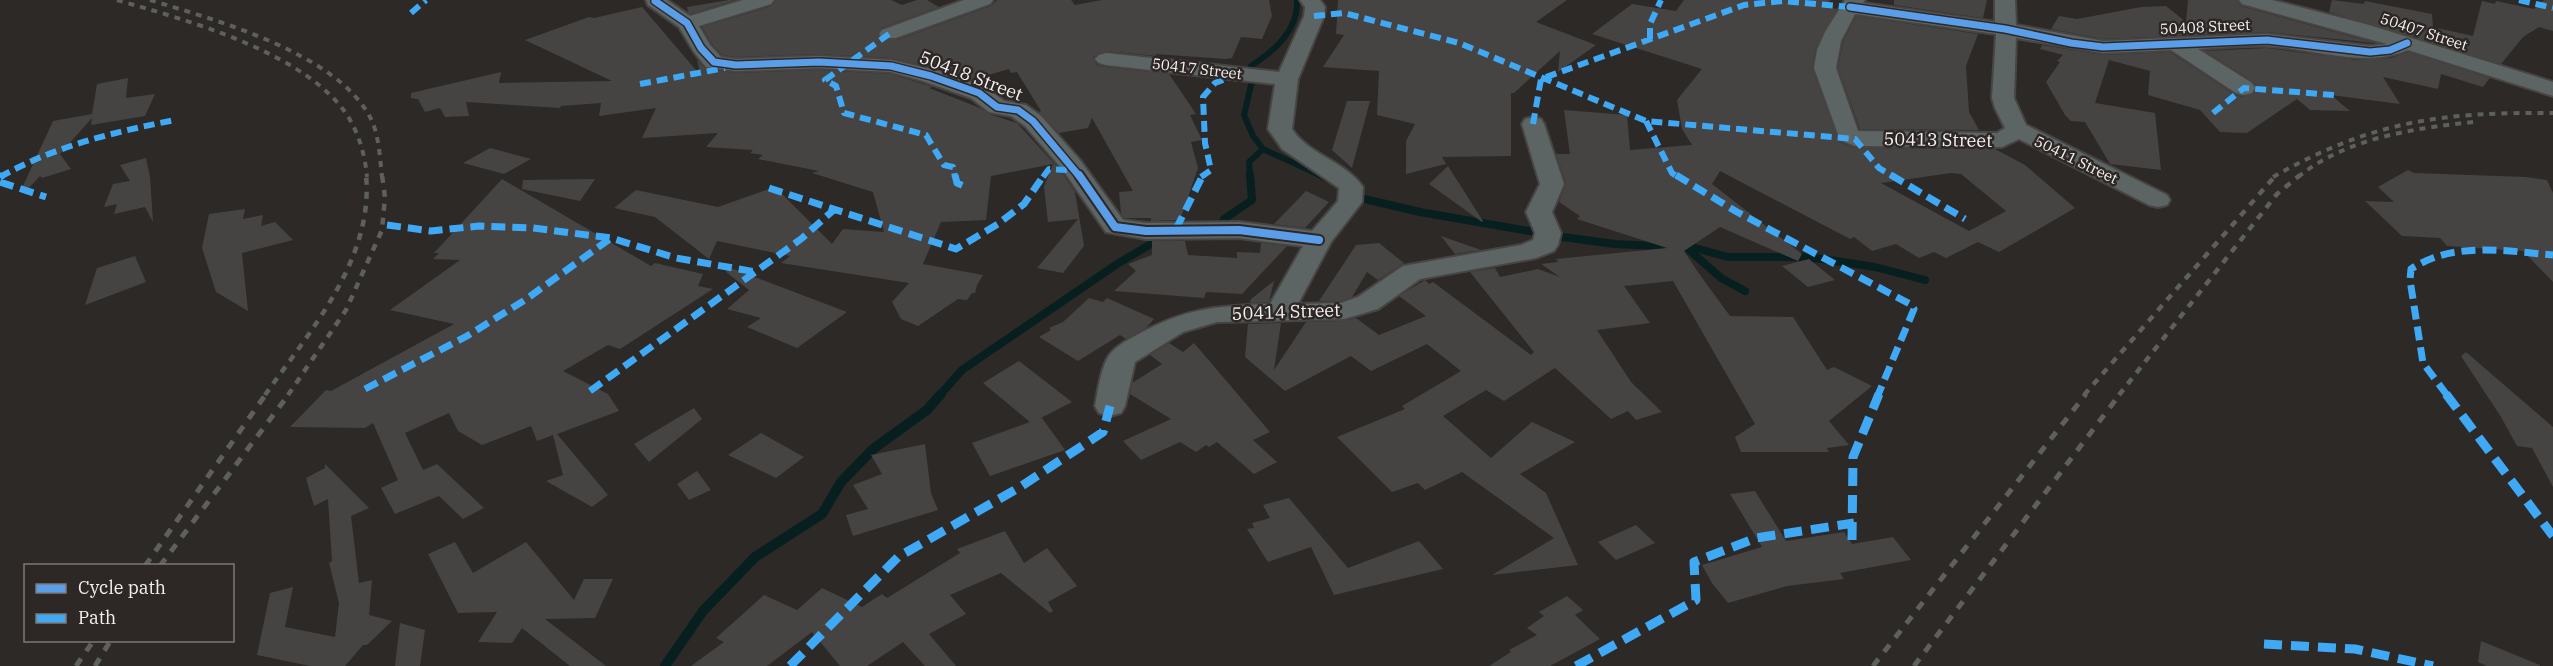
<svg xmlns="http://www.w3.org/2000/svg" width="2553" height="666" font-family="'IBM Plex Serif',serif">
<style>
.lines{fill:none;stroke-linecap:round;stroke-linejoin:round}
.stream-far2{stroke:#07201f;stroke-width:6}
.stream-far1{stroke:#07201f;stroke-width:8}
.stream{stroke:#07201f;stroke-width:10}
.building{fill:#464443;fill-rule:evenodd}
.minor-casing{stroke:#474544;stroke-width:4}
.minor{fill:#5c6564;fill-rule:evenodd}
.rail-far2{stroke:#5e605e;stroke-width:4;stroke-dasharray:6 6;stroke-linecap:butt}
.rail-far1{stroke:#5e605e;stroke-width:4.5;stroke-dasharray:7 7;stroke-linecap:butt}
.rail{stroke:#5e605e;stroke-width:5;stroke-dasharray:9 9;stroke-linecap:butt}
.quiet-far2{stroke:#3fa9f5;stroke-width:6;stroke-dasharray:11 6;stroke-linecap:butt}
.quiet-far1{stroke:#3fa9f5;stroke-width:7;stroke-dasharray:14 7;stroke-linecap:butt}
.quiet{stroke:#3fa9f5;stroke-width:9;stroke-dasharray:18 9;stroke-linecap:butt}
.cycleway-far1-casing{stroke:#2d2826;stroke-width:10}
.cycleway-casing{stroke:#2d2826;stroke-width:12}
.cycleway-far1{stroke:#5a9eea;stroke-width:7}
.cycleway{stroke:#5a9eea;stroke-width:8}
.labels{text-anchor:middle;stroke-width:5;stroke-linejoin:round;paint-order:stroke}
.far-street-label{font-size:15px;fill:#f4f0ef;stroke:#2d2826}
.street-label{font-size:18px;fill:#f4f0ef;stroke:#2d2826}
</style>
<rect width="100%" height="100%" fill="#2c2927"/>
<g class="lines">
<!-- stream-far2 -->
<path class="stream-far2" d="M1251 66C1274 51 1299 30 1297 0
M1252 81 1244 115 1253 136 1263 149 1324 177
M1250 177 1249 162 1263 149"/>
<!-- stream-far1 -->
<path class="stream-far1" d="M1321 175 1329 179
M1360 198 1420 212 1563 237 1615 244 1695 248 1728 257H1804L1830 260 1875 267 1925 280
M1224 219 1252 200 1250 175
M1687 248 1721 278 1745 291
M940 395 962 370 1117 264 1168 234"/>
<!-- stream -->
<path class="stream" d="M665 666 703 611 755 557 822 514 841 482 873 449 927 410 941 394"/>
</g>
<!-- building -->
<path class="building" d="M729 0H735L690 14 688 12 687 7Z
M776 0H891L902 5 917 0H927L939 7 881 28 877 34 882 40H897L991 6 997 0H1071L1075 5 1102 0H1269L1272 16 1262 39 1241 37 1232 58 1226 59 1155 54 1157 56 1106 51 1093 57 1097 65 1105 67 1169 74 1196 114 1190 115 1202 140 1191 142 1198 168 1180 220 1151 221V218H1124L1121 213 1119 192 1133 191 1092 118 1088 128 1059 133 1039 112 1041 111 1017 72 1011 73 1009 69 971 80 940 69 891 58 819 54 736 57 722 55 712 44 702 27 772 6Z
M1338 0H1567L1536 22 1596 45 1558 72 1560 51 1514 93H1511V156L1442 157 1446 164 1406 174V141L1415 124 1377 115 1379 71 1323 67 1344 35 1336 34Z
M1684 0H1830L1826 7 1837 9 1815 49 1812 68 1839 142 1855 148 1995 149 2025 165 2075 208 1999 252 1978 242 1946 258 1934 252 1919 258 1896 244 1872 251 1854 237 1850 239 1720 171 1712 184 1802 254 1798 261 1720 227 1684 251 1700 275 1730 316 1793 317 1827 370 1834 367 1872 386 1829 421 1849 445 1827 448 1829 452H1741L1735 437 1755 424 1673 281 1624 286 1650 323 1597 330 1631 382 1662 412 1636 420 1628 411 1611 419 1555 368 1504 401 1486 390 1443 416 1491 458 1532 422 1575 442 1520 474 1546 493 1578 565 1492 575 1554 538 1462 472 1425 490 1418 483 1392 492 1337 437 1405 409 1402 406 1461 371 1427 344 1371 371 1351 356 1285 391 1245 357 1248 324 1281 323 1274 370 1306 322 1344 321 1356 318 1379 335 1426 316 1399 296 1425 280 1429 284 1433 282 1531 355 1534 352 1470 272 1495 268 1500 277 1538 269 1560 277 1541 264 1558 262 1556 259 1667 248 1577 219 1580 216 1559 202 1566 183 1556 154H1570L1564 110 1627 115 1630 150 1692 145 1682 129 1677 100 1702 69 1592 34 1632 4 1676 11ZM1951 173 1961 174 2006 211 1969 231 1881 183Z
M1894 0H1987L1983 18 1894 5Z
M2188 0H2237L2241 6 2375 43 2267 32 2103 39 2051 29 2059 16 2077 19 2141 7 2166 6 2186 22Z
M2332 0 2364 4 2365 1 2432 14 2433 27 2473 36 2482 1 2495 4 2496 1 2534 9 2544 0H2553V31L2539 27 2523 37 2501 64 2329 12Z
M642 7 701 76 697 60 706 69 736 73 819 70 891 74 933 87 929 88 980 108 989 114 1017 123 1061 171 1075 192 1084 246 1063 273 1037 268 1078 219 1048 222 1044 187 1053 164 991 176 986 220 941 222 923 264 983 275 977 285 975 293H972L967 300 958 299 918 326 901 319 892 302 909 283 781 263 790 256 717 241 709 259 655 217 614 208 636 190 718 207 775 187 832 244 843 229 884 232 873 192 812 173 819 171 758 159 763 155 750 153 753 150 706 147 718 133 642 138 656 108 599 116 601 103 561 106 560 108 466 102 469 116 445 117 440 108 425 112 418 99 411 98V93L501 72 499 83 612 81 525 40 589 17 594 18Z
M1856 16 1978 34 1966 66 1969 112 1979 130 1860 129 1838 68 1843 42Z
M2042 45 2103 55 2170 52 2235 95 2243 97 2254 94 2257 89 2254 82 2205 51 2267 48 2356 60 2391 58 2408 52 2490 78 2483 87 2441 74 2438 89 2383 77 2400 104 2331 95 2350 111 2310 110 2297 99 2247 133 2220 132 2200 110 2148 95 2150 71 2109 60 2095 103 2155 113 2161 170 2110 164 2085 122 2071 121 2065 115 2046 82 2060 62 2057 61 2063 55 2040 49Z
M128 78 126 98 155 94 145 116 91 125 92 118 60 154 71 169 42 178 40 176 26 191 22 188 53 121 92 114 97 84Z
M1347 101H1370L1352 168 1332 150Z
M490 148 531 159 504 174 463 163Z
M146 158 150 177 153 222 145 207 114 214 117 204 104 207 113 184 130 181 120 165Z
M1448 166 1483 221 1482 222 1429 184Z
M2408 170 2414 173 2526 177 2547 180 2553 193V282L2523 251 2447 246 2440 238 2402 236 2365 201 2394 202 2378 187Z
M502 179 651 266 655 263 703 274 698 286 713 289 620 349 608 345 563 371 608 394 619 411 557 434 608 495 592 507 546 481 563 475 553 435 537 441 531 426 482 445 458 431 449 413 405 433 423 470 437 464 484 508 463 519 439 496 395 514 381 488 398 480 373 423 365 428 290 427 326 390 331 391 454 324 390 310 460 260 433 259 439 253H434Z
M595 179 580 201 522 189 523 180Z
M1306 191 1329 202 1305 228 1274 224Z
M245 209 243 219 263 215 261 226 275 222 293 240 242 253 248 311 216 292 202 248 209 214Z
M1441 236 1481 250 1455 254Z
M1152 241H1185L1188 255 1237 258V252L1260 253 1261 243 1287 246 1242 294 1206 292 1204 298 1114 291 1136 271 1128 264 1152 255Z
M1379 243 1404 263 1378 280 1367 272 1352 297 1341 301H1319L1356 245Z
M135 256 146 282 85 305 97 268Z
M1809 259 1835 280 1808 287 1782 266Z
M728 267 847 312 797 348 747 327 761 318 727 309 749 290 726 272Z
M1274 281 1269 302 1250 303 1251 299Z
M1089 298 1103 302 1107 298 1154 319 1146 328 1126 339 1120 335 1078 361 1039 337 1051 330 1049 328 1063 322Z
M1169 343 1183 352 1194 343 1270 432 1253 440 1277 462 1254 474 1217 442 1209 447 1206 445 1196 452 1180 442 1141 460 1123 441 1171 419 1130 394 1132 383 1162 364 1150 355Z
M2466 352 2553 427V487L2532 448 2517 446 2501 417 2461 356Z
M1019 361 1072 402 1039 419 1042 418 1065 450 990 476 972 443 1030 422 983 383Z
M694 408 702 419 649 462 634 444Z
M761 433 804 457 776 478 728 455Z
M925 444 931 493 938 510 853 536 846 515 868 509 853 485 882 474 871 455Z
M325 464 369 508 351 516 359 583 372 580 369 615 392 621 367 645H363L345 666H310L257 655 270 593 293 587 285 627 335 637 339 603 329 563 332 561 328 499 314 506 306 478 325 468Z
M697 471 711 490 689 500 677 484Z
M1755 491 1786 541 1844 532 1852 544 1893 537 1911 560 1840 573 1844 579 1787 586 1728 603 1712 583 1702 565 1762 547 1730 494Z
M1289 498 1348 568 1419 541 1443 569 1334 595 1311 547 1268 562 1247 529 1254 528 1252 523 1270 518 1263 505Z
M1636 525 1655 543 1616 560 1598 542Z
M1005 531 1024 563 1047 548 1077 586 1048 602 1053 611 1050 613 1001 573 950 595 966 614 929 634 956 666H925L903 642 867 666H840L812 632 767 666H691L724 642 716 638 764 595 797 610 822 588 862 607 882 594 887 598 960 553 957 549Z
M455 542 473 573 526 542 574 600 584 579H613L595 618 545 619 606 666H570L522 628 512 643 478 642 497 612 458 613 428 554Z
M1567 596 1583 610 1575 615 1600 639 1550 666H1489L1511 652 1509 650 1537 635 1527 628 1544 616 1539 612Z
M400 623 425 630 420 666H395Z
M2481 641 2540 665V666H2487L2478 662Z"/>
<g class="lines">
<defs>
<path id="minor" d="M646 0H667L690 16 743 0H774L771 4 699 26 710 45 721 57 736 59 819 56 891 60 939 71 987 88 1004 101 1026 105 1041 116 1080 160 1123 220 1146 223 1239 222 1312 231 1338 201 1339 188 1282 149 1268 129 1275 84 1106 65 1099 63 1095 59 1099 55 1106 53 1279 72 1304 16 1305 7 1300 0H1320L1325 7 1324 16 1298 79 1292 129C1309 155 1345 161 1363 187L1362 202 1331 242 1298 304 1341 303 1358 297 1403 266 1521 245 1533 240 1535 233 1526 212 1540 184 1522 124 1525 119 1533 117 1541 119 1544 124 1564 184 1552 212 1561 233 1558 245 1554 251 1536 258 1420 279 1378 309 1344 319 1217 322 1183 332 1135 362 1125 406 1121 413 1110 416 1099 413 1095 406C1098 390 1100 372 1108 357 1114 347 1127 340 1137 335 1185 308 1216 306 1270 304L1303 246 1239 238 1146 239 1106 232 1063 170 1025 126 1011 116 989 112 971 98 923 81 891 72 819 68 736 71 706 67 694 52 679 27 648 5Z
M964 0H993L990 4 896 38H882L879 34 882 30Z
M1845 0H1865L1863 3 1995 22V0H2015L2016 25 2103 41 2267 34 2370 46 2387 44 2242 4 2239 0H2272L2369 25 2553 82V96L2408 50C2363 69 2313 48 2267 46 2244 45 2220 48 2198 49L2252 83 2255 88 2252 93 2244 95 2236 93 2171 50 2103 53 2016 38 2014 98 2026 125 2167 195 2170 200 2167 205 2158 207 2149 205 2019 139 2002 147 1855 146 1840 140 1814 68 1817 50 1825 32ZM1855 14 1996 34 1992 98 1995 108 2005 128 1997 133 1858 131 1836 68 1841 41Z"/>
</defs>
<!-- minor casing -->
<use href="#minor" class="minor-casing"/>
<!-- minor -->
<use href="#minor" class="minor"/>
<!-- rail-far2 -->
<path class="rail-far2" d="M117 0C186 20 296 50 342 108 357 127 365 153 367 177
M150 0C215 20 338 53 371 119 379 135 380 159 382 177
M2273 177C2372 121 2441 112 2553 113
M2298 177C2346 138 2415 128 2474 122"/>
<!-- rail-far1 -->
<path class="rail-far1" d="M265 395C310 331 374 259 366 175
M288 395 346 310 382 230 385 197 382 175
M2084 395 2276 175
M2119 395 2277 194 2300 175"/>
<!-- rail -->
<path class="rail" d="M145 566 266 394
M160 566 289 394
M76 666 94 640
M95 666 111 640
M1873 666 2086 394
M1914 666 2120 394"/>
<!-- quiet-far2 -->
<path class="quiet-far2" d="M2519 0 2553 8
M411 13 426 0
M1314 16 1344 13 1459 43 1646 121 1855 139 1879 168 1894 177
M889 34 825 80 836 86 844 113 926 135 944 165 953 167 955 177
M1650 39V24L1661 0
M640 84 725 68
M2213 113 2244 88 2334 95
M1646 121 1672 173 1678 177
M1533 124 1541 79 1744 5 1782 1 1850 7
M0 177C55 146 114 132 175 120
M1043 177 1049 169 1067 170 1072 165
M1201 177 1211 170 1205 143 1203 97 1215 83 1238 74"/>
<!-- quiet-far1 -->
<path class="quiet-far1" d="M955 175 957 183 966 187
M1676 175 1737 212 1910 304 1914 309 1878 395
M1891 175 1965 219
M0 177 3 175
M0 182 46 197
M769 188 956 249 998 224 1024 204 1044 175
M387 225 431 231 479 226 533 228 611 238 676 258 756 272
M1176 229 1203 175
M365 389 467 336 525 300 611 238
M590 391 801 239 836 208
M2447 395 2423 363 2410 280 2411 269C2454 241 2505 251 2553 255"/>
<!-- quiet -->
<path class="quiet" d="M2446 394 2553 536
M1852 540 1853 457 1879 394
M2264 644 2355 649 2433 666
M790 666 898 557 1020 487 1103 432 1110 406
M1576 666 1696 600 1694 562 1756 538 1854 523"/>
<defs>
<path id="cycleway-far1" d="M655 1 687 23 701 48 714 62 736 65 819 62 891 66 931 76 979 93 997 107 1018 110 1033 121 1080 177
M1850 7 2005 29 2071 43 2103 47 2267 40 2370 52 2390 50 2407 43"/>
<path id="cycleway" d="M1079 175 1115 227 1146 231 1239 230 1319 240"/>
</defs>
<!-- cycleway-far1 casing -->
<use href="#cycleway-far1" class="cycleway-far1-casing"/>
<!-- cycleway casing -->
<use href="#cycleway" class="cycleway-casing"/>
<!-- cycleway-far1 -->
<use href="#cycleway-far1" class="cycleway-far1"/>
<!-- cycleway -->
<use href="#cycleway" class="cycleway"/>
</g>
<g class="labels">
<!-- far-street labels -->
<g class="far-street-label">
<text transform="translate(2205 27) rotate(-3)" y="5">50408 Street</text>
<text transform="translate(2424 32) rotate(18)" y="5">50407 Street</text>
<text transform="translate(1197 69) rotate(7)" y="5">50417 Street</text>
<text transform="translate(2076 160) rotate(26)" y="5">50411 Street</text>
</g>
<!-- street labels -->
<g class="street-label">
<text transform="translate(971 76) rotate(21)" y="6">50418 Street</text>
<text transform="translate(1938 140) rotate(1)" y="6">50413 Street</text>
<text transform="translate(1286 312) rotate(-2)" y="6">50414 Street</text>
</g>
</g>
<!-- legend -->
<rect x="24" y="564" width="210" height="78" fill="#2d2826" stroke="#7d7876" stroke-width="1.5"/>
<rect x="36" y="584" width="30" height="9" fill="#5a9eea" stroke="#7d7876" stroke-width="1.5"/>
<text x="78" y="594" font-size="18" fill="#f4f0ef">Cycle path</text>
<rect x="36" y="614" width="30" height="9" fill="#3fa9f5" stroke="#7d7876" stroke-width="1.5"/>
<text x="78" y="624" font-size="18" fill="#f4f0ef">Path</text>
</svg>
